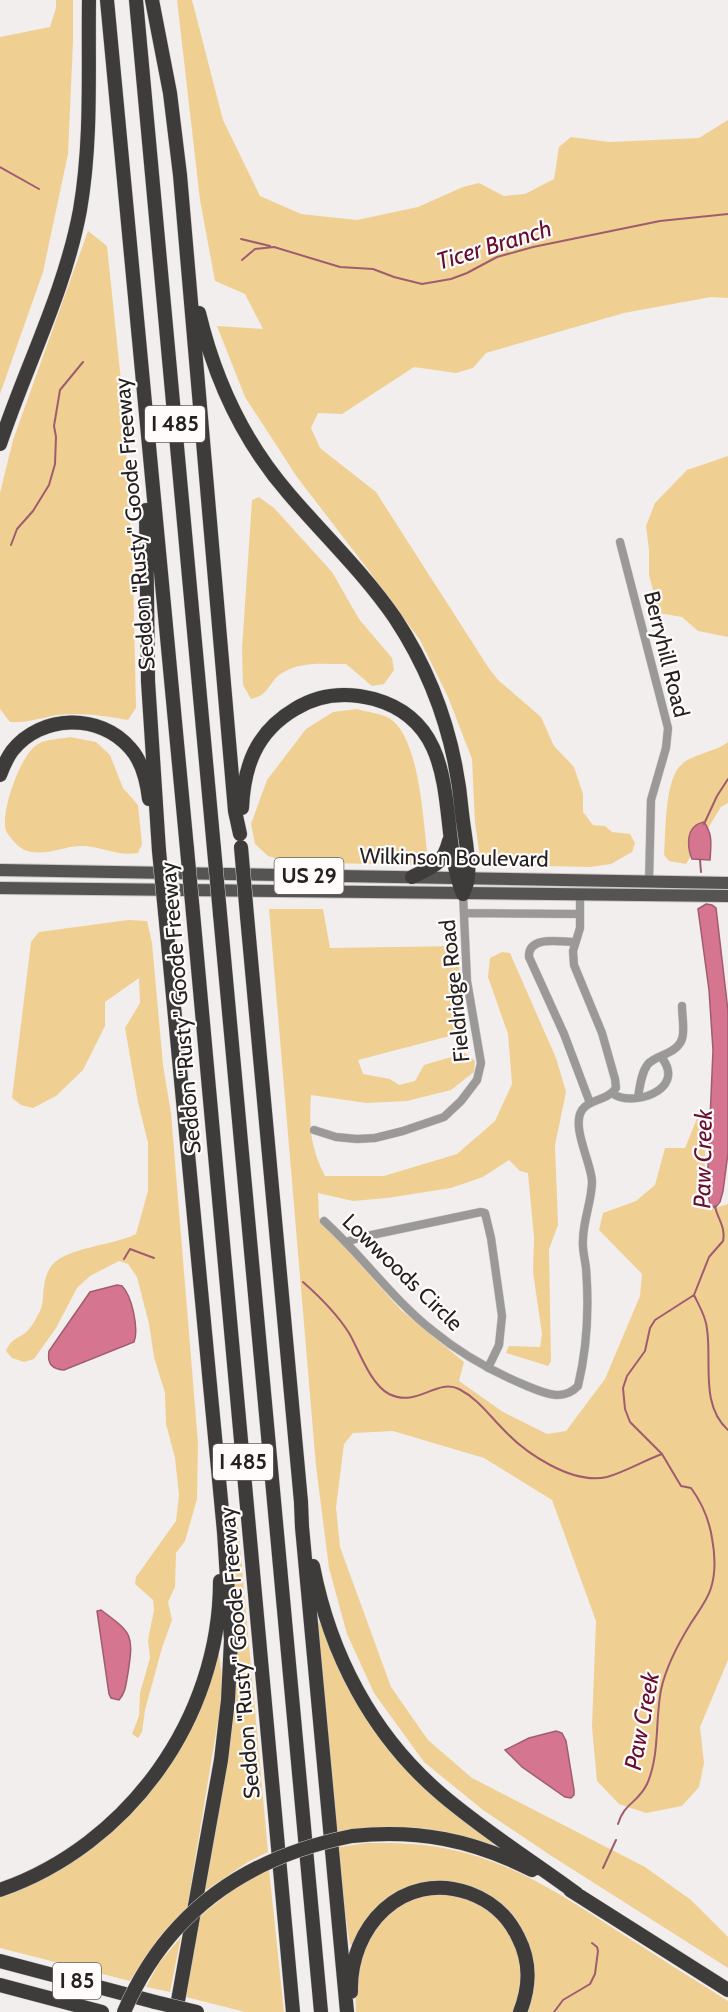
<svg xmlns="http://www.w3.org/2000/svg" width="728" height="2012" font-family="Cabin,sans-serif">
<style>
.green{fill:#efd092}
.water{fill:#d67590;stroke:#a05c6f;stroke-width:1.5}
.lines{fill:none;stroke-linecap:round;stroke-linejoin:round}
.stream{stroke:#a05c6f;stroke-width:2}
.minor-casing{stroke:#cdc9c8;stroke-width:9}
.primary-casing{stroke:#cdc9c8;stroke-width:14}
.motorway-casing{stroke:#cdc9c8;stroke-width:15}
.minor{stroke:#9b9998;stroke-width:8}
.primary{stroke:#565452;stroke-width:12}
.motorway{stroke:#3e3c3a;stroke-width:14}
.motorway-bridge-casing{stroke:#cdc9c8;stroke-width:15;stroke-linecap:butt}
.motorway-bridge{stroke:#3e3c3a;stroke-width:14}
.labels{text-anchor:middle;stroke-width:4.5;stroke-linejoin:round;paint-order:stroke}
.shield{fill:#fffcfb;stroke:#656362;stroke-width:1.5}
.shield-label{font-size:21px;font-weight:bold;fill:#232121}
.street-label{font-size:22px;fill:#232121;stroke:#fffcfb}
.water-label{font-size:24px;font-style:italic;fill:#660d30;stroke:#fffcfb}
</style>
<rect width="100%" height="100%" fill="#f2eeed"/>
<!-- green -->
<path class="green" d="M56 0H73V42L68 154 43 272 0 394V37L50 27 56 8Z
M177 0H192L223 120 260 196 301 214 357 220 418 207 463 187 479 183 504 196 525 194 554 179 559 147 571 137 609 142 699 138 728 120V298L711 297 624 313 486 353 473 368 456 373 414 367 342 414 318 413 311 428 320 448 376 492 488 667 498 680 541 717 554 746 574 767 583 794V812L593 825 605 826 612 832 630 834 635 843 632 852 611 864 590 867 496 865 480 857 475 823 472 759 448 697 420 640 366 567 297 477 245 397 217 326 263 329 245 294 215 281 200 200Z
M88 231 107 246 123 400 128 482 133 572 136 708 128 720C106 716 80 712 57 715 41 718 27 723 10 722L0 709V493L13 440Z
M728 456V637L698 631 682 617 659 613 649 575V550L646 526 655 503 687 470Z
M259 497 274 508 332 572 359 619 392 658 394 670 384 684 372 686 346 664C325 664 301 661 282 673 268 682 270 695 251 699L243 685 242 649 252 500Z
M357 709C366 712 380 713 389 718 419 736 423 818 427 850L424 861 416 865 286 862 268 856 255 844 251 824 267 780 306 729 333 712Z
M70 737 96 742 110 755 123 788 138 805 142 844 138 853C118 857 100 845 79 846 61 847 38 859 21 848 17 846 8 835 6 831 0 812 21 753 38 744 46 739 60 739 70 737Z
M728 742V803L721 807 686 864 669 861 664 855C666 833 664 779 682 764 693 754 715 752 728 742Z
M269 909H323L330 948 456 946 463 989 464 1034 446 1037 358 1060 363 1074 390 1079 399 1085 415 1081 424 1065 465 1053 475 1061 474 1072 451 1090 407 1101 366 1103 311 1095C309 1126 310 1147 325 1176H384L457 1154 495 1121 512 1084 508 1034 488 977 490 958 502 952 510 953 556 1058 566 1092 555 1145 558 1225 549 1249 551 1361 548 1366 506 1353 509 1346 540 1347 542 1334 533 1272 534 1238 528 1173 520 1171 509 1160 483 1177 451 1188 387 1198 353 1201 318 1193 319 1218 401 1310 464 1362 459 1381 503 1412 547 1434 566 1431 605 1379 640 1296 642 1274 599 1230 603 1213 636 1201 655 1185 665 1148H685L700 1111 706 1114 704 1203 715 1208 728 1204V1660L700 1727 704 1763 699 1787 682 1806 646 1813 619 1804 597 1781 592 1727 596 1621 552 1500 484 1458 393 1431 353 1433 344 1444 336 1507 340 1547 391 1687 428 1740 472 1778 645 1867 691 1900 728 1937V1968L550 1855 483 1810 424 1762 374 1693 347 1634 329 1568 316 1466Z
M128 920 147 921 152 943 163 1065 171 1113 198 1443 197 1499 185 1541 176 1553 175 1587 168 1602 172 1620 162 1648 145 1710 142 1732 138 1738 132 1734 139 1716 140 1693 150 1658 148 1640 154 1610 153 1600 135 1584 136 1577 176 1521 179 1495 175 1458 166 1424 165 1393 154 1357 149 1324 137 1277 128 1264 119 1261 90 1276 77 1288 56 1328 34 1359 24 1362 12 1358 6 1351C13 1335 20 1340 29 1329 33 1325 36 1318 39 1313 46 1302 40 1285 50 1268 63 1247 113 1246 136 1234L148 1191V1143L138 1102 125 1028 140 1003 139 978 105 1002V1026L83 1070 56 1096 33 1108 21 1105 12 1098 31 942 39 932Z
M238 1524 268 1852 248 1862 205 1891 229 1740V1525Z
M322 1622 390 1749 495 1841V1845C471 1838 446 1831 421 1828 393 1825 364 1829 336 1832L317 1623Z
M219 1653 222 1677 220 1708 187 1909C163 1928 146 1955 130 1981L0 1948V1896L143 1798 214 1654Z
M367 1843C396 1843 425 1843 453 1850 514 1863 565 1897 616 1930 654 1954 691 1978 728 2001V2012H527C534 1996 538 1974 532 1956 528 1945 482 1901 471 1889L401 1893 354 1944 350 1945 344 1907 339 1847Z
M269 1869 284 2012H245L186 1997 200 1916 239 1885Z
M451 1893C480 1903 499 1910 513 1939 517 1949 522 1959 522 1970 523 1983 518 1999 516 2012H356L355 1984 364 1944 390 1910 416 1897Z
M181 1937 170 1992 146 1987 159 1963Z"/>
<!-- water -->
<path class="water" d="M704 822C713 835 711 844 710 860L692 859C688 850 686 833 695 826 698 823 701 823 704 822Z
M706 904 712 905 716 908 728 1011V1153L723 1191 720 1202 715 1208 710 1204 707 1190 713 1050 709 990 698 909Z
M117 1285 122 1286C132 1296 139 1329 134 1342L64 1370C52 1369 47 1364 49 1351L90 1292Z
M101 1610C132 1633 134 1634 128 1673 126 1682 126 1693 119 1700L111 1698 109 1694 97 1611Z
M556 1731 562 1733 566 1741 574 1790V1795L571 1798 565 1797 522 1767 505 1750 529 1738Z"/>
<g class="lines">
<!-- stream -->
<path class="stream" d="M0 167 39 189
M241 239 270 246
M242 260 255 249 274 247 340 267 373 269 394 277 422 284 451 279 467 273 497 257 533 247 660 221 728 214
M11 545 17 529 33 511 49 485 55 464 56 437 54 426 60 390 83 362
M704 824 717 796 728 779
M700 860 701 872
M124 1259 130 1249 154 1258
M303 1282C320 1297 337 1314 349 1333 359 1350 370 1384 389 1394 418 1408 436 1378 459 1389 478 1399 488 1414 503 1429 525 1453 572 1485 607 1477 625 1472 643 1461 662 1454
M694 1295C699 1306 706 1316 707 1329 712 1362 700 1405 728 1430
M618 1824C624 1803 638 1803 647 1784 660 1755 655 1720 661 1690 666 1666 678 1644 691 1623 698 1612 707 1601 711 1588 716 1572 715 1554 712 1538 709 1519 702 1503 691 1488L681 1486 662 1454 630 1422 625 1409 623 1388 627 1376 645 1351 650 1328 655 1320 694 1295 709 1257 723 1241C726 1227 717 1218 715 1206
M603 1868 616 1840
M554 2012 563 2000 590 1984 595 1974 598 1951 597 1947 592 1943"/>
<defs>
<path id="minor" d="M620 542 668 728 666 748 651 800 649 882
M464 913 580 914
M575 942C560 942 528 935 529 957L564 1034 590 1103
M612 1093C630 1108 687 1091 662 1058
M638 1097C640 1086 641 1073 648 1064 656 1055 677 1054 682 1039 685 1030 682 1016 682 1006
M314 1130 336 1137 357 1139 375 1138 403 1131 444 1117 461 1101 477 1080 481 1063 467 981 463 894
M324 1221C362 1255 392 1299 433 1331 461 1354 493 1372 527 1386 544 1393 563 1402 578 1386 587 1349 589 1306 586 1268 585 1259 582 1249 583 1240 583 1220 592 1201 592 1181 591 1162 571 1127 582 1110 590 1098 606 1102 616 1088L615 1079 602 1033 574 965 573 951 580 928V894
M346 1242 362 1237 481 1212 485 1213 491 1238 502 1316 499 1345 488 1368"/>
<path id="primary" d="M0 870 728 883
M0 888 728 896"/>
<path id="motorway" d="M107 0 187 849
M136 0 214 849
M152 0 170 93 180 175 235 811 240 834
M199 313C215 380 243 441 289 494 324 535 364 573 395 618 434 677 456 743 462 813 464 833 470 858 468 877 468 882 465 888 463 894
M0 444C26 366 65 291 80 210 92 140 88 71 89 0
M146 510 148 681 159 851
M0 775C3 767 7 758 12 751 41 714 100 713 130 748 142 761 147 782 149 799
M242 808C244 766 256 732 295 709 319 694 347 692 374 699 467 725 436 828 463 894
M412 877C432 867 443 865 449 841
M165 912 224 1532 231 1640 228 1700 221 1760 176 2012
M193 913 293 2012
M220 914 321 2012
M247 916 301 1502 302 1527 347 2012
M313 1566C330 1654 372 1735 441 1794 483 1830 532 1861 577 1894
M352 1836C418 1829 473 1840 532 1870
M0 1890C129 1845 220 1718 220 1581
M570 1890 728 1990
M0 1961 155 2002
M0 1985 102 2012
M351 1992C349 1927 402 1870 469 1893 491 1901 508 1916 518 1937 531 1962 530 1987 520 2012"/>
</defs>
<!-- minor casing -->
<use href="#minor" class="minor-casing"/>
<!-- primary casing -->
<use href="#primary" class="primary-casing"/>
<!-- motorway casing -->
<use href="#motorway" class="motorway-casing"/>
<!-- minor -->
<use href="#minor" class="minor"/>
<!-- primary -->
<use href="#primary" class="primary"/>
<!-- motorway -->
<use href="#motorway" class="motorway"/>
<defs>
<path id="motorway-bridge" d="M241 847 247 916
M187 849 193 913
M214 849 220 914
M159 851 165 912
M155 2002 197 2012
M124 2012C167 1911 247 1857 352 1836"/>
</defs>
<!-- motorway-bridge casing -->
<use href="#motorway-bridge" class="motorway-bridge-casing"/>
<!-- motorway-bridge -->
<use href="#motorway-bridge" class="motorway-bridge"/>
</g>
<g class="labels">
<!-- shield labels -->
<g class="shield">
<rect x="145" y="406" width="60" height="36" rx="4.5"/>
<rect x="274.5" y="858" width="69" height="36" rx="4.5"/>
<rect x="213" y="1444" width="60" height="36" rx="4.5"/>
<rect x="53" y="1963" width="48" height="36" rx="4.5"/>
</g>
<g class="shield-label">
<text x="175" y="431">I 485</text>
<text x="309" y="883">US 29</text>
<text x="243" y="1469">I 485</text>
<text x="77" y="1988">I 85</text>
</g>
<!-- street labels -->
<g class="street-label">
<text transform="translate(134 524) rotate(-95)" y="8">Seddon "Rusty" Goode Freeway</text>
<text transform="translate(667 654) rotate(76)" y="8">Berryhill Road</text>
<text transform="translate(454 857) rotate(1)" y="8">Wilkinson Boulevard</text>
<text transform="translate(454 991) rotate(-96)" y="8">Fieldridge Road</text>
<text transform="translate(180 1008) rotate(-95)" y="8">Seddon "Rusty" Goode Freeway</text>
<text transform="translate(403 1272) rotate(44)" y="8">Lowwoods Circle</text>
<text transform="translate(239 1653) rotate(-95)" y="8">Seddon "Rusty" Goode Freeway</text>
</g>
<!-- water labels -->
<g class="water-label">
<text transform="translate(494 245) rotate(-17)" y="8">Ticer Branch</text>
<text transform="translate(703 1159) rotate(-89)" y="8">Paw Creek</text>
<text transform="translate(642 1721) rotate(-79)" y="8">Paw Creek</text>
</g>
</g>
</svg>
